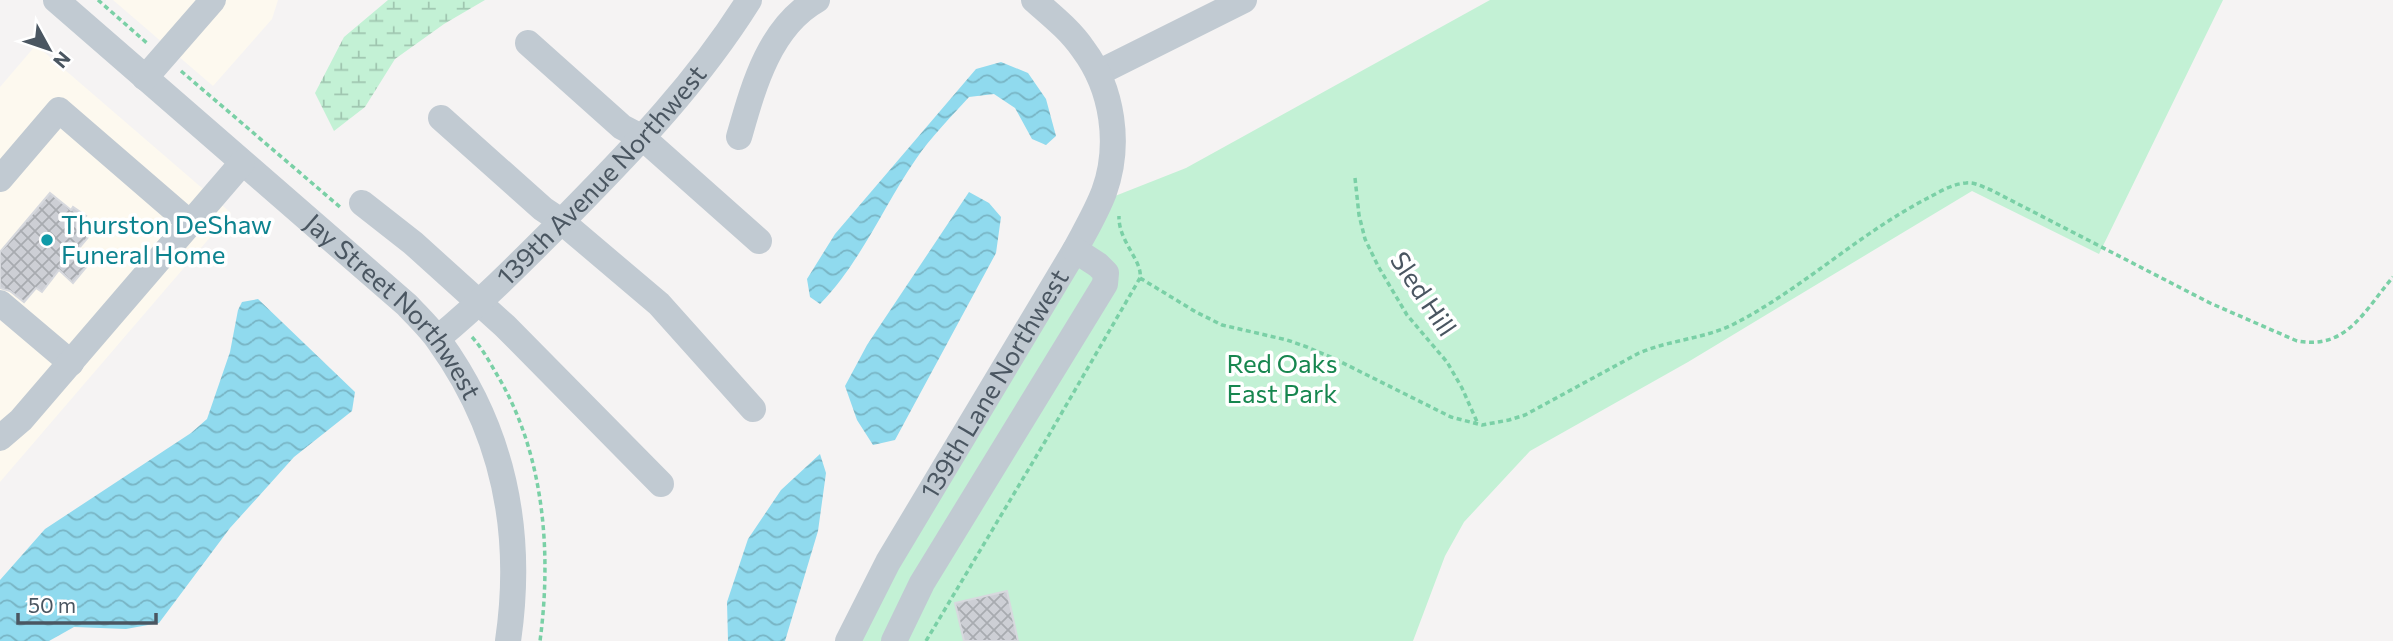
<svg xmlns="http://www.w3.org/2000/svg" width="2393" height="641" font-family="Commissioner,sans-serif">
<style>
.commercial{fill:#fdf9ef}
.wetland{fill:url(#wetland-marsh)}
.park{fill:#c3f1d5}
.water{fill:url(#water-waves)}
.building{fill:url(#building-cross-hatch);stroke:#d7d9de;stroke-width:2}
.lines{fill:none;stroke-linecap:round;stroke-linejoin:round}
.path{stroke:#7ad0a6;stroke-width:3.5;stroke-dasharray:5 3.5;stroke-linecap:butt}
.minor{stroke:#c1cad2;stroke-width:26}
.culture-dot{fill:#0f9aa8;stroke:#fff;stroke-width:2.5}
.labels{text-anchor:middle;stroke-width:7;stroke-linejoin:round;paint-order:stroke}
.street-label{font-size:26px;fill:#4a5661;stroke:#fff}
.culture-label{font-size:26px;fill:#0d838f;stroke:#fff;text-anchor:start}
.park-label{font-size:26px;fill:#17864f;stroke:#fff}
</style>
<defs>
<pattern id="wetland-marsh" width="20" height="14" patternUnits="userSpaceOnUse" patternTransform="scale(1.75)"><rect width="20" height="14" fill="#c3f1d5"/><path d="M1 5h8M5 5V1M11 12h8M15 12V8" fill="none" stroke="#a0c6b0"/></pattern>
<pattern id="water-waves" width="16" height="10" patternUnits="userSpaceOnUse" patternTransform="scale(1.75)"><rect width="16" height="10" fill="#90daee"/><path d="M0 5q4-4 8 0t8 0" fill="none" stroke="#78b4c4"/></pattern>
<pattern id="building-cross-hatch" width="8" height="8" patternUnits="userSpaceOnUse" patternTransform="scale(1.75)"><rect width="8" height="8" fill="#cdcfd5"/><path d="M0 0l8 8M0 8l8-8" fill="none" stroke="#a8abb0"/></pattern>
</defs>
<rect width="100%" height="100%" fill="#f5f3f3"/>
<!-- commercial -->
<path class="commercial" d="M113 0H278L272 19 213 86Z
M36 45 231 213 0 482V87Z"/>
<!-- wetland -->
<path class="wetland" d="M388 0H485L444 24 395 59 365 107 334 131 315 93 344 37Z"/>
<!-- park -->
<path class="park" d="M1490 0H2223L2099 254 1972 191 1688 362 1530 451 1464 522 1445 556 1413 641H861L870 617 1115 196 1186 168Z"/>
<!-- water -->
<path class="water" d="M1001 62 1028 73 1046 99 1056 136 1046 145 1032 139 1015 108 994 94 969 97C951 117 931 137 916 159 883 207 861 262 820 304L810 297 807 279 835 234 976 69Z
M969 192 989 203 1001 217 996 253 895 440 873 445 857 420 845 386 867 345Z
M258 299 355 392 352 411 294 457 230 528 159 623 126 629 74 627 49 641H0V580L45 529 191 433 207 419 230 352 238 310 242 302Z
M820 454 826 473 818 531 785 641H728L727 602 748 539 781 490Z"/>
<!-- building -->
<path class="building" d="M50 193 71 210 73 207 86 216 82 220 95 229 74 254 88 265 73 283 59 270 42 292 36 288 24 302 10 291 0 288V252Z
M1007 591 1018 641H964L955 603Z"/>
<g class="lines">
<!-- path -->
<path class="path" d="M98 0 148 44
M181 71 340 207
M1355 178 1359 215 1365 239 1378 266 1407 315 1447 362 1462 388 1478 424
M1140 278 1196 312 1222 325 1287 340 1307 347 1335 359 1451 417 1482 425 1509 420 1525 415 1639 353C1670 340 1702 339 1732 325 1801 290 1857 235 1926 199 1938 193 1951 184 1966 183 1975 182 1983 187 1991 190L2210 303 2297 341C2347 350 2364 311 2393 277
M472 337C482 348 489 361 496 373 544 452 552 551 540 641
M926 641 1046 440 1140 278C1143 261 1118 241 1119 216"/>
<!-- minor -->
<g class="minor">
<path id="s1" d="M56 0 407 305C418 317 430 328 439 341 504 431 524 532 508 641"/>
<path d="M528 43 622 127 643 138 759 241"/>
<path d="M1098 73 1244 0"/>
<path d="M145 78 213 0"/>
<path d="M441 118 543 209 561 221 659 304 753 409"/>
<path d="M739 137C753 88 769 27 817 0"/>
<path d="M0 179 59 110 191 224"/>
<path d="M362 203 413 243 505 326 661 484"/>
<path d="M0 303 71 363"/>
<path id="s2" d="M438 338C485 299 527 256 570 213 636 146 699 80 749 0"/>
<path d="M0 438 21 420 242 163"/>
<path id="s3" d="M848 641 888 562 1075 250C1085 231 1096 213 1104 192 1121 145 1113 89 1083 49 1070 30 1051 15 1034 0"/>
<path d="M894 641 922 583 1105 284 1106 273 1098 265 1075 250"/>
</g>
</g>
<!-- markers -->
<circle class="culture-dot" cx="47" cy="240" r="7"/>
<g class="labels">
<!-- street labels -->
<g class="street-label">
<text dy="9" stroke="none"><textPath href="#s2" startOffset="231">139th Avenue Northwest</textPath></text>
<text transform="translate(1423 294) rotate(56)" y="9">Sled Hill</text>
<text dy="9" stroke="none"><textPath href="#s1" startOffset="457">Jay Street Northwest</textPath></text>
<text dy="9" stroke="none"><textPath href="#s3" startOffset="296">139th Lane Northwest</textPath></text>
</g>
<!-- culture labels -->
<g class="culture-label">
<text x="61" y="234">Thurston DeShaw<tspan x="61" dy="30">Funeral Home</tspan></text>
</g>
<!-- park labels -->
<g class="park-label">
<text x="1282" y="373">Red Oaks<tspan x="1282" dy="30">East Park</tspan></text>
</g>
</g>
<!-- north arrow -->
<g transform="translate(49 49) rotate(130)" stroke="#ffffff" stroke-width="5" paint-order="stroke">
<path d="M0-5L12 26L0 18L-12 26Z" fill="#4a5661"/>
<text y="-10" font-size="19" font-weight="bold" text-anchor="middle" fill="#4a5661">N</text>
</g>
<!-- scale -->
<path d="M18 613v10h138v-10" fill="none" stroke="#4a5661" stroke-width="3.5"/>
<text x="28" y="613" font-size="21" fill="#4a5661" stroke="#ffffff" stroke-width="5" paint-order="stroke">50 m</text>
</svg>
